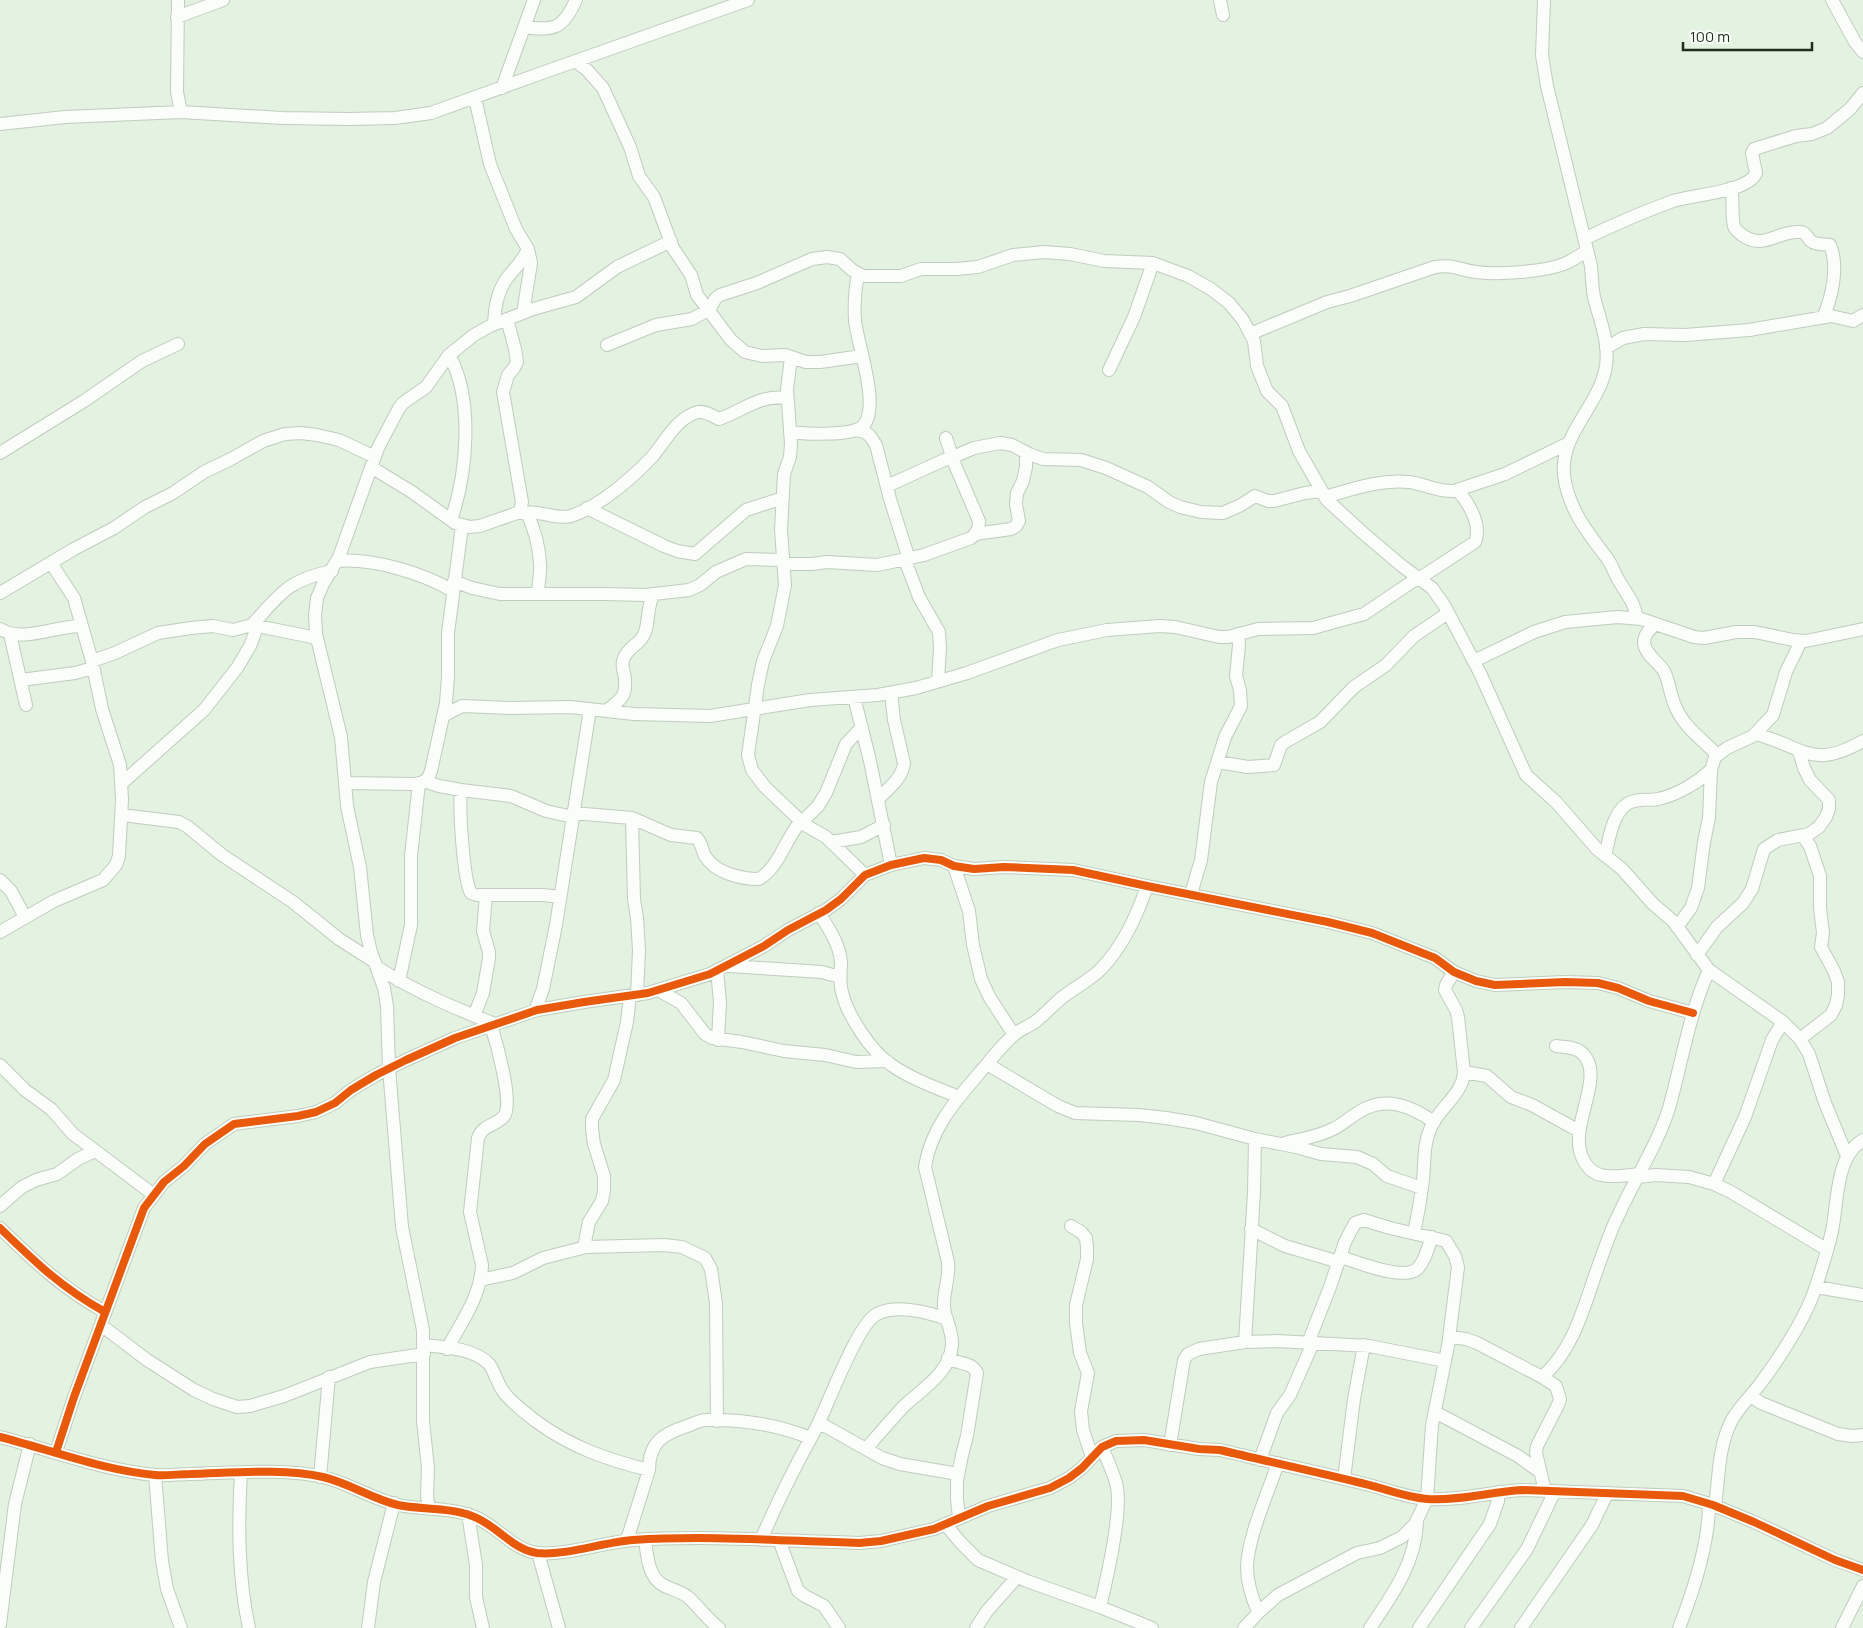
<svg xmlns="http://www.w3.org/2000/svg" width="1863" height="1628" font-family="Manrope,sans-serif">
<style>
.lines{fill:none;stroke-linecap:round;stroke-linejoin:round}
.minor-casing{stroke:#c0ccbf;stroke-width:14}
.minor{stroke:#fbfdfa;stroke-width:12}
.cycleway-casing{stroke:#f9fef9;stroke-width:11}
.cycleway{stroke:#e8590c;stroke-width:8}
</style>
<rect width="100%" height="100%" fill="#e3f2e1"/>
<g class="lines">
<defs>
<path id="minor" d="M178 0 177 92 181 112
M1220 0 1223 15
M1544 0 1542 55 1547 86 1591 266C1592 276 1592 287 1594 297 1600 321 1611 346 1605 371 1597 407 1560 435 1564 475 1568 508 1587 532 1607 558 1612 565 1615 574 1619 581 1627 595 1634 601 1637 618
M1832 0 1855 42 1863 52
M177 17 223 0
M524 27C554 31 563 29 576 0
M575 61 587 70 603 88 630 147 639 176 654 197 673 248 691 275 697 295 731 340 745 352 762 356 785 355 806 362H820L862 356
M502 88 534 0
M475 98 490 164 516 229 528 249 531 263 523 313
M0 124 65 117 181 112 282 118 349 119 395 118 431 113 539 74 748 0
M1731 188C1734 201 1731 214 1734 226 1735 230 1739 232 1742 235 1765 251 1777 230 1800 232 1807 232 1806 237 1811 241 1815 245 1824 244 1830 245 1839 266 1832 298 1823 317
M1584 239C1613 225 1643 212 1673 201 1691 195 1749 192 1756 173L1752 153 1754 149 1796 136 1812 134 1827 128 1850 109 1863 93
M494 324C495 307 497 292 507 278 515 268 523 261 528 249
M1250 334 1327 302 1350 296 1435 267C1454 264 1459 270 1476 272 1498 275 1543 272 1564 264 1572 261 1580 255 1587 251
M607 345 656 325 692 319 710 309 715 299 720 295 757 283 812 259 827 257 840 259 852 270 863 276H901L921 269H956L978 267 1013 255 1044 252 1070 254 1104 261 1153 263 1188 276 1211 289 1229 303 1243 320 1254 341 1257 366 1267 391 1282 406 1299 451 1327 500 1363 533 1402 566 1432 588 1444 605 1480 673 1526 775 1556 802 1597 849 1622 869 1653 904 1673 921 1709 970 1783 1022 1800 1039 1809 1054 1825 1103 1847 1156
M1606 348 1623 338 1644 334 1685 335 1749 330 1831 316 1853 321 1863 315
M449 355C474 399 467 474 451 520
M791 358 787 389 791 443 790 457 784 474 781 530 785 585 777 626 763 661 758 685 748 755 752 770 765 787 805 825 826 837 865 875
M1109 370 1134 317 1153 263
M855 430 865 432 870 436 876 445 890 499 909 559
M790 432C804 434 851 436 862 427 882 409 857 344 855 320 854 304 855 289 858 274
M0 453 84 401 142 361 178 344
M953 457 974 448 1000 443 1012 445 1029 454 1043 459 1081 460 1106 468 1148 487 1169 502 1180 507 1201 512 1223 513 1241 505 1255 496 1268 501H1274L1305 493 1321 491
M371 467 412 492 455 523 470 527 480 526 520 512 522 502 503 392 508 375 514 368 517 362 515 349 507 319
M887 486 953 456
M1325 497C1353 489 1380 479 1409 482 1425 484 1438 492 1454 491L1505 474 1569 443
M587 508 664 546 677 551 695 554 746 510 783 498
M518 513C524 513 531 512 537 513 548 514 560 519 571 516 599 507 632 478 652 457 665 442 677 417 698 412 707 411 712 416 719 419 745 410 757 395 787 398
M527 513C534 528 539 545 540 563 541 573 538 584 538 594
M975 534 1011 529 1016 526 1019 521 1016 504 1017 493 1023 481 1026 467V452
M905 560 919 597 939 632 940 648 938 681
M337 561C372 558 423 573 453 591
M784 564H812L827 562 877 565 887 563 924 555 971 538C977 533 979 529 979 521L955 465 946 438
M1420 578 1475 542C1482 525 1469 503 1457 490
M454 581 472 588 500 594H604L645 595 689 590 700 585 716 572 746 559 783 560
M0 593 74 549 114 528 145 507 173 493 204 472 231 459 263 441 285 434 301 433 317 435 339 440 375 457
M1656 624C1650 629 1644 634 1644 643 1645 654 1658 662 1664 671 1670 683 1670 696 1676 708 1684 727 1703 740 1717 755
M252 625C281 593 288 580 332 571
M0 629C23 643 55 626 81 626
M10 634 26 705
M92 661 115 653 158 633 191 628 213 626 233 630 252 625 317 638
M1474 661 1534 632 1565 622 1618 617 1641 619 1694 637 1704 638 1736 632H1755L1793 640 1806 641 1863 629
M21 680 75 673 93 668
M854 697 870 761 891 865
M606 711C623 699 628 694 624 673 623 668 621 663 624 658 627 649 637 645 642 638 651 625 645 608 654 594
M443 716 462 706 511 708 570 707 634 714 710 716 810 700 878 695 916 688 967 673 1058 640 1107 630 1160 626 1175 627 1219 637H1228L1258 629 1313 628 1364 614 1419 577
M1755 734C1804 746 1810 771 1863 741
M1218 762 1248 767 1274 765 1281 745 1285 742 1320 722 1354 687 1386 665 1414 636 1448 613
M424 781 439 786 461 790 511 796 546 811 573 817
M345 783 414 784 422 783 428 778 431 771 446 703 448 676V633L462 526
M121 784 204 710 237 668 250 646 258 625
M461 790C459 808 463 879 471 893L477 895H543L560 897
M878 799C889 788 902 779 904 763L894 720 891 693
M573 813 632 818 671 835 697 838C702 844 702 850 705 856 715 873 741 879 759 879 780 866 785 839 801 821
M122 815 179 822 188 827 222 855 293 902 339 939 375 962
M632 818 634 899 637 918 639 950 637 995
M802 822 818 806 826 793 846 744 862 727
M831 842 861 837 884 825
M1605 856C1609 840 1612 814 1627 804 1636 798 1648 801 1658 799 1677 795 1697 783 1711 770
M954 866 969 911 973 945 981 979 990 998 1014 1035
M0 880 11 891 25 917
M1191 894 1201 860 1211 782 1225 737 1241 706 1240 690 1236 676 1239 645 1238 634
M819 913C828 927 840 945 841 962 841 972 839 982 842 992 847 1015 871 1051 890 1064 909 1078 937 1088 959 1097
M1677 927 1691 908 1698 888 1704 842 1709 818 1711 770 1715 757 1727 748 1753 736 1773 715 1786 672 1801 641
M0 932 54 901 103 880 116 865 119 856 122 799 120 765 102 709 92 661 74 598 51 563
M1697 955 1717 927 1743 903 1752 889 1764 849 1778 840 1809 834 1819 827 1826 817 1829 809V800L1810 780 1804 768 1799 751
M729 966 822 972 840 977
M377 967C414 991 454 1008 495 1024
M717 970 720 1002 718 1040
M399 981 411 925V856L419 783
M658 990 681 1003 705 1034 712 1038 742 1042 784 1051 825 1055 856 1062 887 1061
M535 1011 543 989 556 925 590 709
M474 1016 483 993 489 958V952L483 931 486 895
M1800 1039 1831 1015 1836 1005 1838 995V982L1834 971 1821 947 1823 933 1820 908V876L1810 846 1803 836
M1556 1046C1565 1047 1576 1047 1582 1053 1607 1076 1568 1125 1582 1157 1586 1166 1592 1173 1601 1175 1613 1178 1628 1175 1640 1174
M987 1064 1058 1106 1075 1113 1139 1115 1166 1118 1196 1123 1255 1139 1296 1147 1321 1154 1357 1157 1373 1164 1387 1176 1422 1188
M0 1065 25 1090 51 1109 73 1134 154 1195
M1464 1072 1487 1076 1511 1097 1532 1105 1579 1131
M1285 1143C1301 1139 1318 1137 1333 1129 1342 1125 1350 1117 1359 1112 1385 1095 1411 1106 1434 1122
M1638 1177 1656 1175 1689 1177 1714 1184 1731 1192 1826 1249
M1714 1184 1745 1117 1772 1040 1783 1022
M0 1206 22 1187 36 1180 57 1174 78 1159 95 1151
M1071 1226 1081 1232 1086 1238 1087 1247V1259L1076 1305V1323L1080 1353 1088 1373 1081 1411 1083 1430 1092 1457
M0 1228C35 1262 62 1288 105 1312
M1251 1229 1285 1246 1339 1262
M1414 1233C1418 1215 1421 1197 1423 1180 1425 1161 1423 1144 1431 1127 1440 1107 1463 1094 1464 1072L1458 1017 1456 1010 1445 990 1446 985 1454 972
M584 1247 589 1222 602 1201 604 1191V1176L594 1144 592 1129V1119L614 1080 627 1022 630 996
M1341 1257C1356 1262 1404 1281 1417 1269 1425 1262 1428 1247 1432 1237
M480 1280 513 1273 543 1258 586 1247 664 1245 682 1247 705 1258 711 1269 716 1303 717 1421
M1816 1287 1863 1295
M101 1325 147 1360 194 1390 213 1399 237 1407 250 1406 284 1396 370 1362 424 1354
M1449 1337 1466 1339 1477 1343 1542 1377 1556 1386 1560 1399 1558 1405 1537 1446 1536 1453 1545 1491
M1245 1342 1254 1192 1255 1139
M424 1345C443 1347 474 1348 489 1364 495 1372 497 1383 503 1391 511 1403 526 1413 537 1422 571 1447 608 1460 649 1470
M447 1349C461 1323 481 1296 482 1265L470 1212 478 1138C484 1123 495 1127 504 1116 514 1104 496 1041 491 1025
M948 1358C959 1365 971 1361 977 1373L967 1436 962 1455 957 1481V1499L959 1518
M1542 1377C1577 1347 1586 1297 1602 1256 1607 1242 1612 1227 1619 1214 1635 1178 1657 1146 1669 1108 1682 1062 1689 1014 1709 970
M1751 1396 1761 1403 1838 1434 1852 1436 1863 1435
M1435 1412 1518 1456 1540 1472
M818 1425 825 1426 882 1458 900 1464 958 1474
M0 1437C51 1450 102 1470 155 1475 166 1476 179 1474 190 1474 231 1473 284 1468 323 1477 349 1483 372 1499 398 1505 422 1510 449 1507 472 1516 496 1524 511 1549 537 1553 565 1556 604 1542 633 1540 709 1535 784 1541 859 1543L881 1541 934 1529 988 1506 1050 1488 1069 1478 1082 1468 1102 1447 1116 1441 1144 1440 1199 1449 1220 1450C1266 1461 1312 1471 1357 1482 1381 1487 1403 1497 1427 1499 1459 1501 1490 1492 1522 1490L1683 1496 1713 1505 1754 1522 1835 1560 1863 1570
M1170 1445 1184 1360 1188 1354 1199 1349 1245 1342 1277 1341 1369 1346 1445 1361
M866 1449C878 1435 891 1420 904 1406 923 1388 950 1373 952 1345 953 1331 945 1320 944 1307 943 1292 950 1277 948 1262L925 1167C931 1125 961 1095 987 1064 996 1053 1005 1042 1016 1033 1022 1029 1029 1026 1035 1022 1045 1014 1054 1004 1064 996 1076 987 1090 980 1101 969 1123 946 1137 916 1147 886
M56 1452 74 1397 144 1208 164 1182 184 1166 205 1144 234 1124 298 1116 316 1112 335 1103 351 1090 376 1075 406 1060 455 1038 537 1010 584 1002 648 993 710 974 764 946 788 930 826 910 841 899 865 875 891 865 924 858 941 860 954 866 974 869 1004 867 1073 870 1147 886 1328 922 1372 933 1435 958 1454 972 1476 981 1495 985 1565 982 1598 983 1618 988 1649 1001 1693 1013
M1260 1460 1277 1413 1290 1395 1313 1343
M241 1473C238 1525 238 1577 249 1628
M155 1475 162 1561 167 1589 181 1628
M320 1477 329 1377
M1344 1479 1354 1399 1364 1345
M1715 1506C1719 1478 1718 1446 1732 1420 1739 1407 1751 1396 1760 1384 1779 1359 1807 1316 1816 1286 1822 1268 1828 1249 1832 1231 1838 1203 1835 1156 1863 1140
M429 1508 427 1496 428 1468 423 1421V1330L402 1227 389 1068 387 1006 384 988 371 952 367 935 360 867 347 806 341 737 316 634 315 615 317 598 323 584 339 557 378 448 399 408 403 403 426 387 449 355 474 335 490 326 533 309 576 297 617 267 671 241
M468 1514 476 1565V1597L483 1628
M945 1524 961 1543 978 1560 1027 1581 1100 1607 1152 1628
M645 1539C647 1555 648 1577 663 1585 672 1590 681 1591 688 1597 699 1607 707 1619 719 1628
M627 1540 649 1470C649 1442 663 1434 687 1426 693 1424 700 1420 706 1420 741 1419 778 1425 811 1438
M761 1540C772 1514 784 1489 797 1464 804 1450 812 1437 818 1424 829 1402 858 1323 877 1314 897 1304 927 1312 947 1319
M779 1540 798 1591 805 1596 824 1606 839 1628
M538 1553 559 1628
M1100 1607C1107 1578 1122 1515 1117 1487 1114 1473 1107 1460 1102 1447
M1258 1612C1252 1598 1247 1583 1247 1567 1248 1536 1268 1493 1278 1463
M0 1624 15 1504 30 1444
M368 1628 374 1582 394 1503
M976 1628 987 1611 1017 1577
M1244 1628 1260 1611 1278 1595 1357 1553 1380 1548 1402 1537 1415 1524 1427 1499 1432 1425 1448 1346 1458 1267 1455 1256 1446 1241 1390 1228 1364 1220 1355 1223 1345 1242 1330 1287 1308 1343
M1370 1628C1393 1594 1417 1561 1417 1519
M1419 1628 1490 1524 1498 1501V1492
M1471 1628 1527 1549 1555 1491
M1521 1628 1592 1525 1607 1494
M1679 1628C1693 1592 1709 1542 1709 1504
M1842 1628 1863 1586"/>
</defs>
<!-- minor casing -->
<use href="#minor" class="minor-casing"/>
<!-- minor -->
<use href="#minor" class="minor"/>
<defs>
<path id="cycleway" d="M0 1228C35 1262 62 1288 105 1312
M0 1437C51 1450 102 1470 155 1475 166 1476 179 1474 190 1474 231 1473 284 1468 323 1477 349 1483 372 1499 398 1505 422 1510 449 1507 472 1516 496 1524 511 1549 537 1553 565 1556 604 1542 633 1540 709 1535 784 1541 859 1543L881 1541 934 1529 988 1506 1050 1488 1069 1478 1082 1468 1102 1447 1116 1441 1144 1440 1199 1449 1220 1450C1266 1461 1312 1471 1357 1482 1381 1487 1403 1497 1427 1499 1459 1501 1490 1492 1522 1490L1683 1496 1713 1505 1754 1522 1835 1560 1863 1570
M56 1452 74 1397 144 1208 164 1182 184 1166 205 1144 234 1124 298 1116 316 1112 335 1103 351 1090 376 1075 406 1060 455 1038 537 1010 584 1002 648 993 710 974 764 946 788 930 826 910 841 899 865 875 891 865 924 858 941 860 954 866 974 869 1004 867 1073 870 1147 886 1328 922 1372 933 1435 958 1454 972 1476 981 1495 985 1565 982 1598 983 1618 988 1649 1001 1693 1013"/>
</defs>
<!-- cycleway casing -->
<use href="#cycleway" class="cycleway-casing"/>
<!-- cycleway -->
<use href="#cycleway" class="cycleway"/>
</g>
<!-- scale -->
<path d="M1683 42v8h129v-8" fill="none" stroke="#232c21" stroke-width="2.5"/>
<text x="1690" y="42" font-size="15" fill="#232c21" stroke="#f9fef9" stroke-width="4" paint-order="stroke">100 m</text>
</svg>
